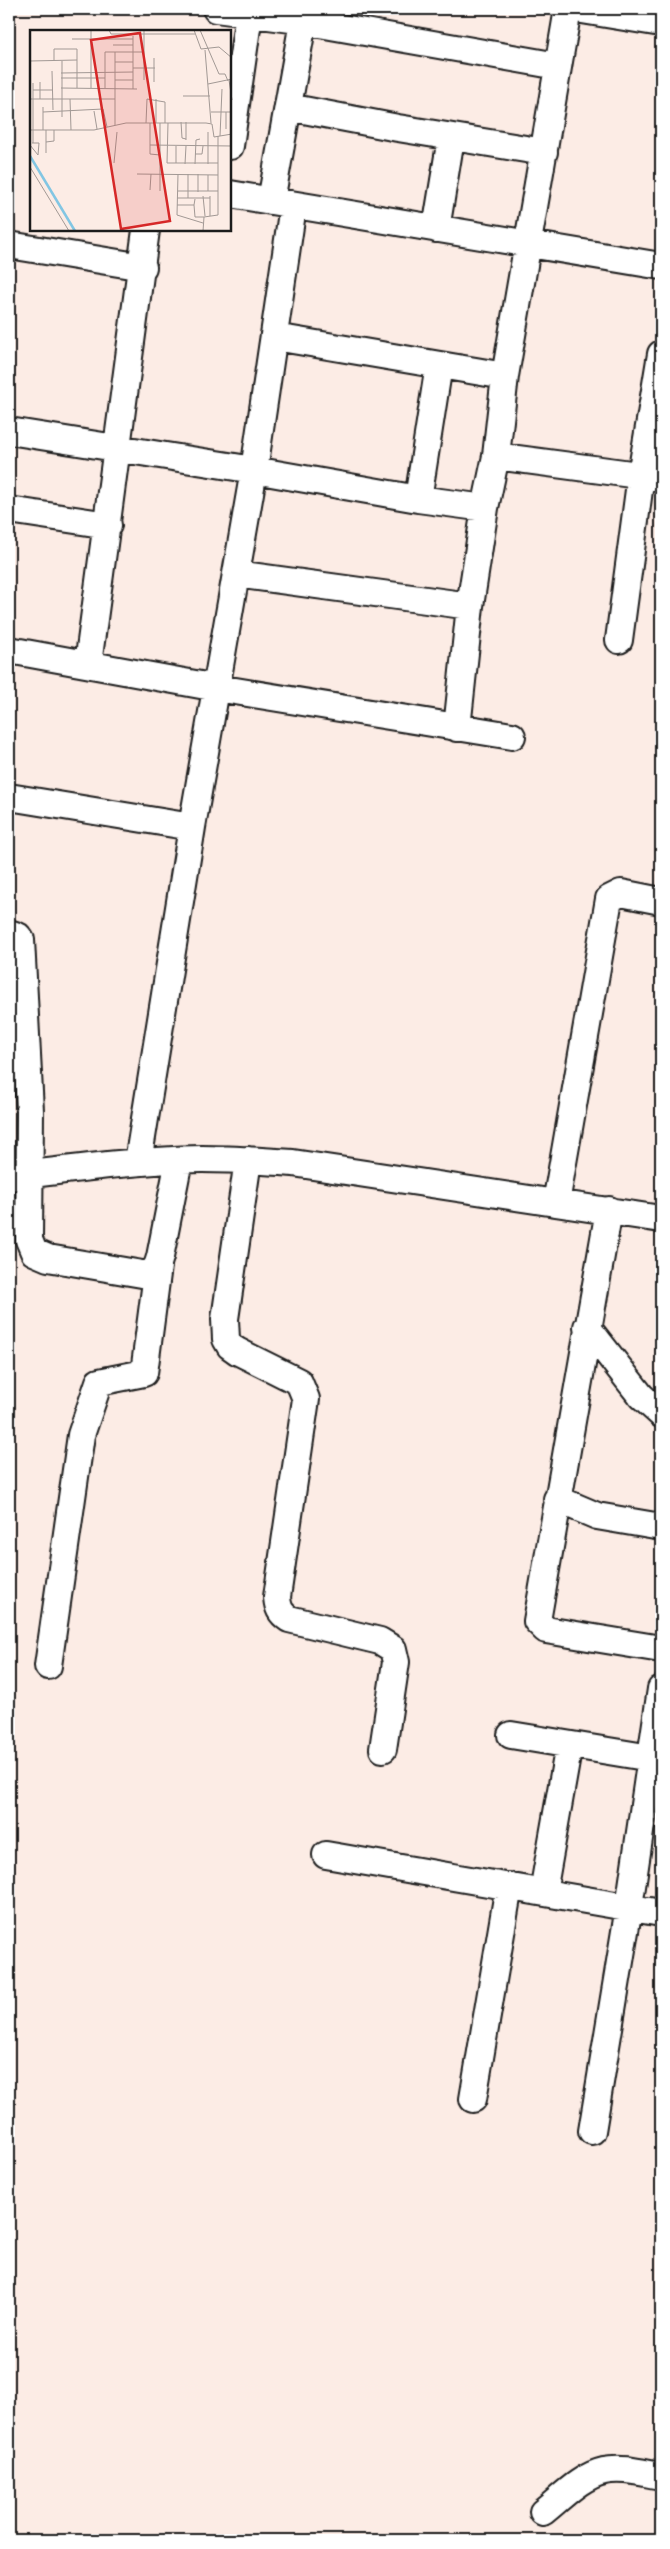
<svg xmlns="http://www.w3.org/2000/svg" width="670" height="2549" font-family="'Gochi Hand',sans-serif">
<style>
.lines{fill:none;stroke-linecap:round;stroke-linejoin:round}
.minor-casing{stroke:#1c1c1c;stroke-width:30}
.minor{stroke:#fff;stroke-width:26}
.inset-river{fill:none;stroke:#82c6e3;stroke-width:2.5}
.inset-road{fill:none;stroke:#a29995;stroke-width:1}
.view{fill:#d62828;fill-opacity:0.15;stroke:#d62828;stroke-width:2.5}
.inset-edge{fill:none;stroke:#1c1c1c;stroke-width:2.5}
</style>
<rect width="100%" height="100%" fill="#fcece5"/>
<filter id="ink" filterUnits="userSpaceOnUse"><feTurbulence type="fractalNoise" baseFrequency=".02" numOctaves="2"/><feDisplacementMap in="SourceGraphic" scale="10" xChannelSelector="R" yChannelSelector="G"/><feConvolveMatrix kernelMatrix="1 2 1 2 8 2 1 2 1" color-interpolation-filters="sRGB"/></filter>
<g filter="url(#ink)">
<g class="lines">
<defs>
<path id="minor" d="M216 9 291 19 558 66
M576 9 661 23
M288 107 398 128 544 152
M230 146 249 14
M230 194 661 266
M271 201 303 22
M436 229 451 138
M9 245 143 267
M275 337 505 376
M9 431 254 470 418 499 485 508
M496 456 661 478
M418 499 439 365
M9 510 108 525
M236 574 470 606
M619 640 641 475 661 354
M9 650 217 688 512 736
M88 664 146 230
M457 728 470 606 485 508 496 456 505 376 568 9
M9 797 192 827
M9 933 18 936 21 940 30 1111 29 1240 34 1252 48 1258 142 1274C154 1274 157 1268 160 1257L179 1160
M248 1160 225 1319 226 1339 230 1346 237 1351 299 1382 306 1399 277 1597C278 1608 280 1613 289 1619L380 1641 393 1649 396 1662 383 1749
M138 1162 192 827 254 470 293 206
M9 1177C73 1169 137 1160 202 1159 232 1159 263 1161 293 1163L661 1219
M556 1203 609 899 621 893 661 901
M609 1210 537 1621 546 1630 661 1649
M587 1327 641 1396 661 1414
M557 1499 597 1516 661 1527
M48 1666 81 1435 99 1382 144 1373 158 1266
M511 1735 651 1758
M326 1855 661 1913
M543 1892 569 1745
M473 2099 509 1886
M592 2131 629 1907 661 1689
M543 2512C561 2498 581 2476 604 2471 622 2467 643 2473 661 2476"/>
</defs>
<!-- minor casing -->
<use href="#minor" class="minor-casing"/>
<!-- minor -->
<use href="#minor" class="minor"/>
</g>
</g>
<!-- overview -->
<g transform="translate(30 30)">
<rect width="201" height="201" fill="#fcece5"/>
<path class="inset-river" d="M0 126 45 201"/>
<path class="inset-road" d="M61 0V58M79 0 81 4H165M114 0V50M164 0 171 19 189 17 202 28M170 0 189 44H195L198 51M103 6V59M42 9H103M83 15H103M175 20 181 93M124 28V52M0 31 47 30M24 31V19H47V58M32 31V87M85 32H103M103 38H125M22 41 23 80M31 43 103 42M31 48H75M85 50H103M199 50 202 70M10 52V69M178 54 202 49M31 58 107 59M75 58V22H114M3 60H22M153 66H180M0 69H85M40 69 41 100M13 77V100M64 81 67 99M13 82 73 79 77 97M181 82H202M196 82V99M151 92 152 108 156 109M156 92V110M116 93 117 69 135 72V93M120 93V124L130 125M126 93V69M138 93 137 133H188M85 95V22M0 100H64L96 93H176L182 94 184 107 202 104M190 106 192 59M16 112 24 111V100M3 113V53M0 115 8 125 9 113H2M120 115 202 116M146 116V133M16 123V100M165 124H172L173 116M84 133 87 102M155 134 156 116M165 134 166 110 170 109M178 134V102M0 137 39 201M107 144 188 145M148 144 147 185 173 193M168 144V162M178 145V161M120 160 121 144M130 161V93M148 161H188M173 166 175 186M180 166V186M147 168H180M158 168V144M147 175H164L165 169M164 175 165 187H174M173 201 174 187 188 185V106"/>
<path class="view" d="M110 3 140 191 91 199 61 10Z"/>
<rect width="201" height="201" class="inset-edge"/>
</g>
<!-- margin -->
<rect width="670" height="2549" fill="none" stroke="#fff" stroke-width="30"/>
<rect x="15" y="15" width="640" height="2519" fill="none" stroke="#1c1c1c" stroke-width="2" filter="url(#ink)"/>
</svg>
